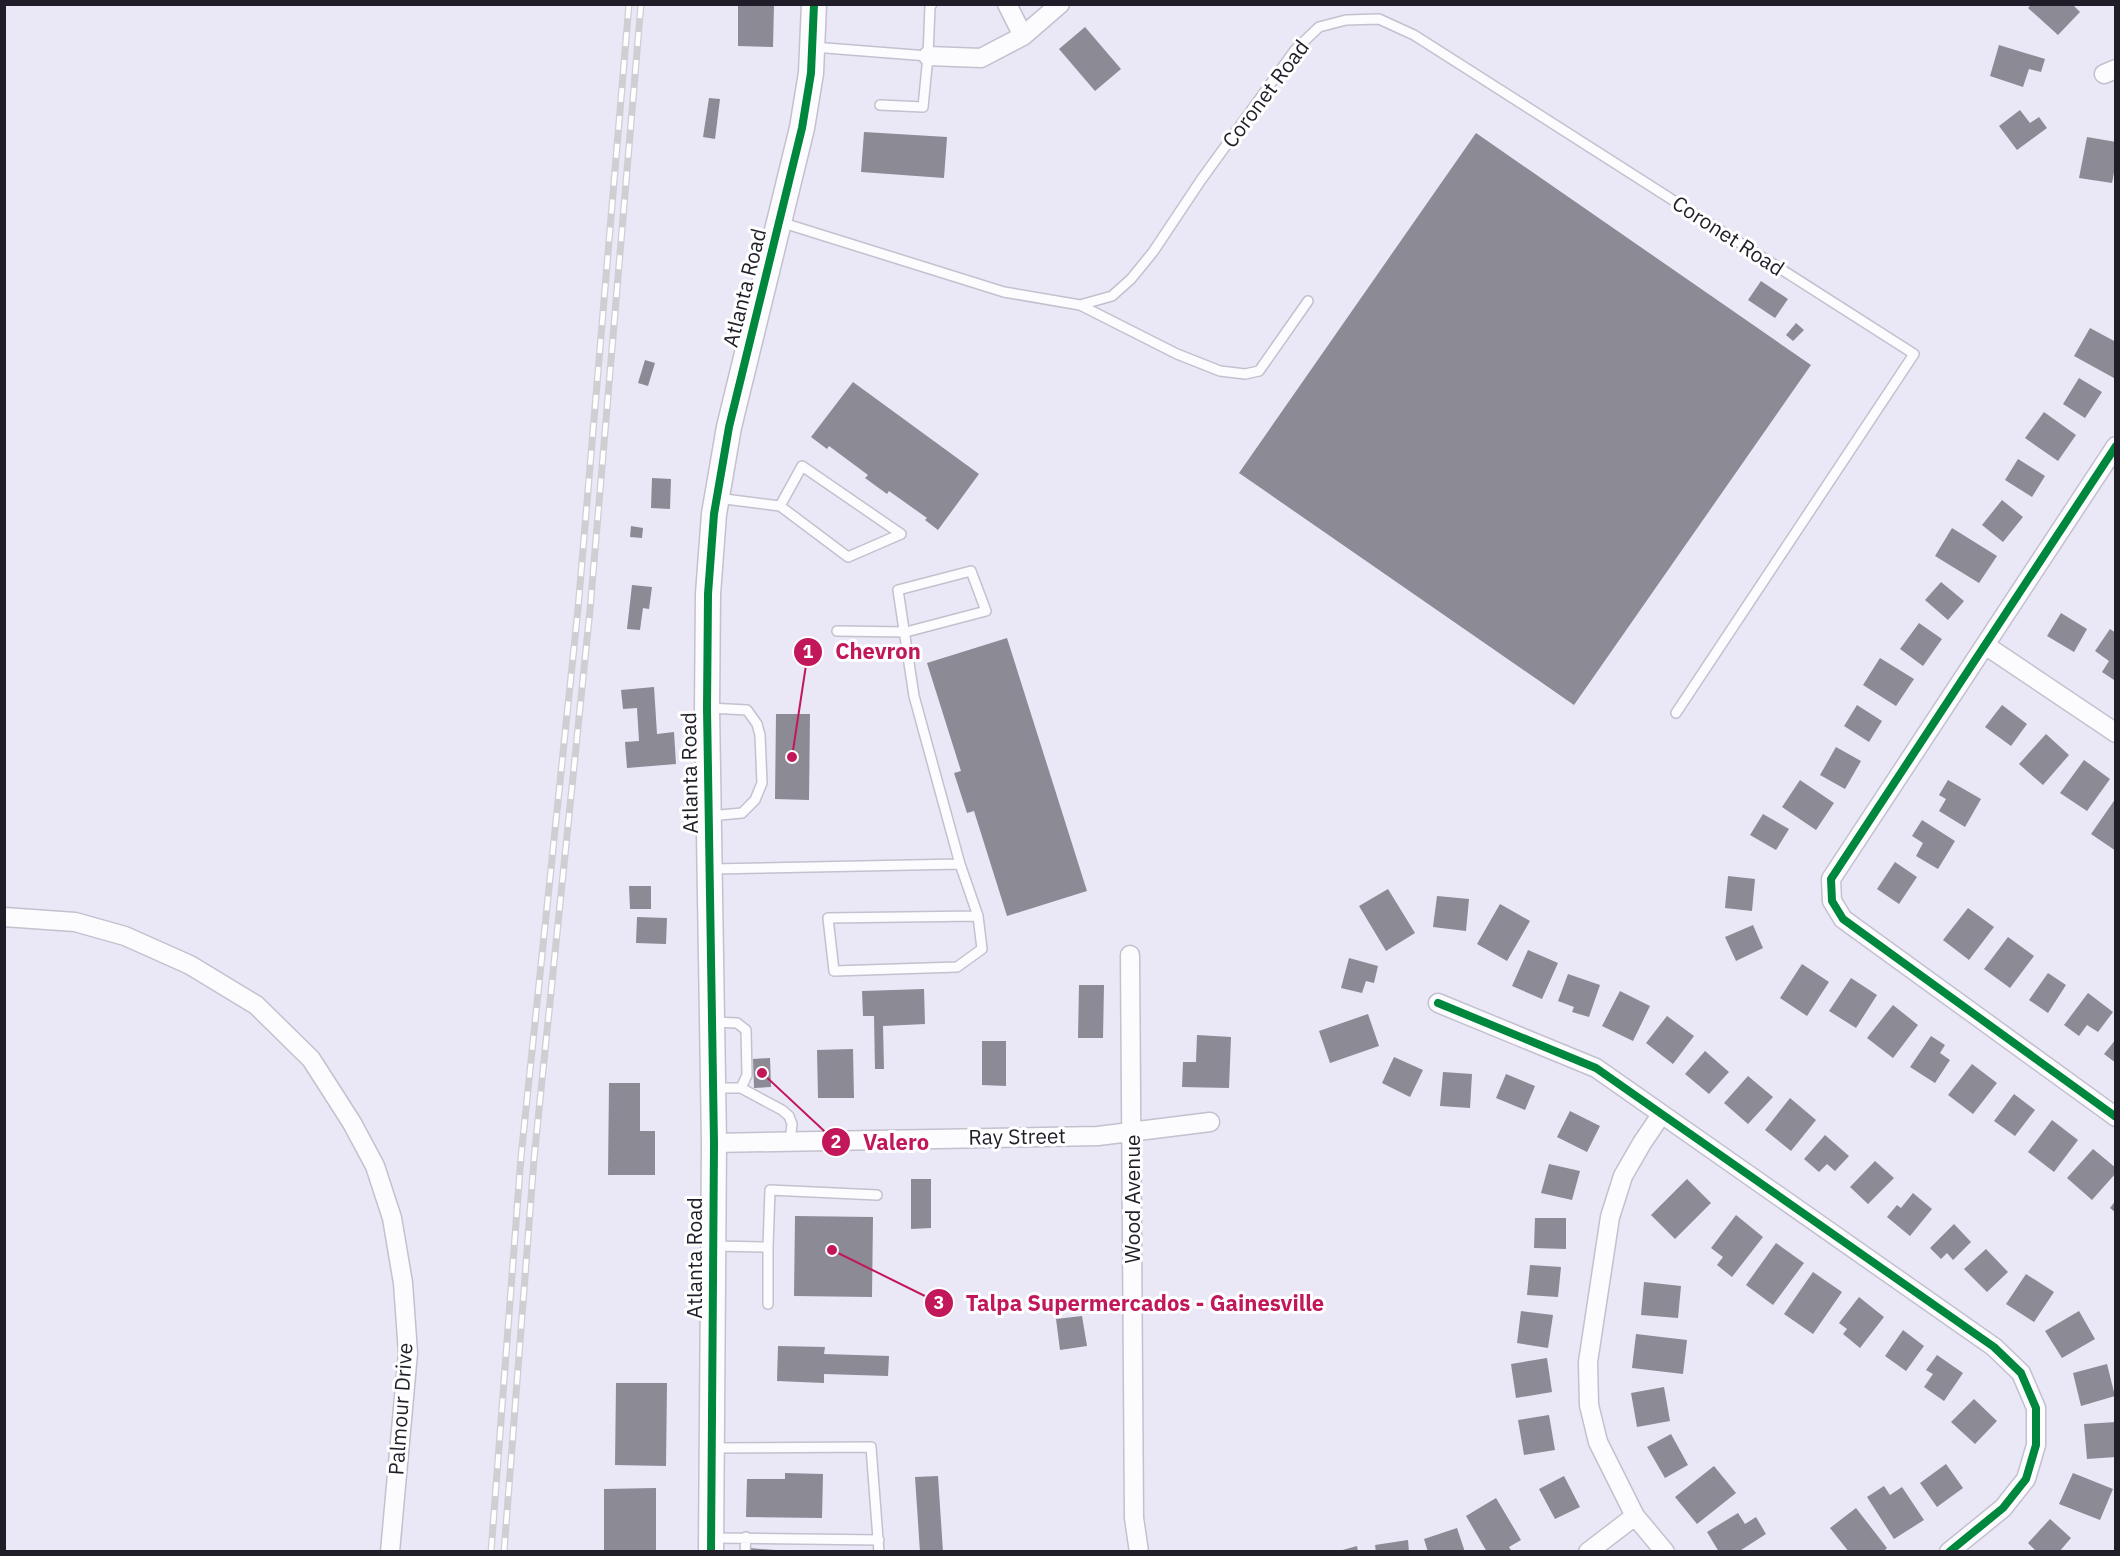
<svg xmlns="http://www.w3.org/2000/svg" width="2120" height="1556" font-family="'IBM Plex Sans',sans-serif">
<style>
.building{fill:#8c8a95}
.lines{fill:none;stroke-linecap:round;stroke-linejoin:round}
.lane-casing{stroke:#c4c0ce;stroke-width:12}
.street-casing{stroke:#c4c0ce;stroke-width:21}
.secondary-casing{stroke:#c4c0ce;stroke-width:27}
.lane{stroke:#fcfbfe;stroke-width:9}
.street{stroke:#fcfbfe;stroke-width:18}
.secondary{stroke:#fcfbfe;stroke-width:24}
.rail-casing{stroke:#cfced2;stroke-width:7}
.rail{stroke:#fff;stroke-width:4.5;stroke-dasharray:14;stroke-linecap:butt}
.cycleway-casing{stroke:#fff;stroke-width:11}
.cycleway{stroke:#00873e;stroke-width:8}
.labels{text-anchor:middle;stroke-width:6;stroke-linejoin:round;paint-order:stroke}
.street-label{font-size:21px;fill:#201d28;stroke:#fff}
.leader{fill:none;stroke:#c2185b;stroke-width:2}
.callout-dot{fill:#c2185b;stroke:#fff;stroke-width:2}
.mark-label{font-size:18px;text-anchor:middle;font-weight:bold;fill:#fff}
.callout-label{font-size:22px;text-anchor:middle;font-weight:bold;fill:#c2185b;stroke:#fff;stroke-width:6;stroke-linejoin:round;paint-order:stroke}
</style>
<rect width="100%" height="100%" fill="#eae7f7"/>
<!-- building -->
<path class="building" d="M738 4H774L773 47 738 46Z
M2032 4H2072L2080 12 2058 35 2028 8Z
M1085 27 1121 69 1095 91 1059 49Z
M1999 45 2045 59 2041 72 2029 69 2023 87 1990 76Z
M709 98 720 99 715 139 703 137Z
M2020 110 2030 123 2039 117 2047 128 2017 150 1999 126Z
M864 132 947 137 944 178 861 172Z
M1476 133 1811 365 1574 705 1239 473Z
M2087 137 2116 142V162L2112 183 2079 178Z
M1761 281 1788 299 1775 318 1748 300Z
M1796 323 1804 330 1793 341 1786 335Z
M2090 328 2116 342 2114 378 2074 356Z
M645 360 655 363 648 386 638 383Z
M2079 378 2102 392 2085 418 2063 404Z
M853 382 979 474 938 530 925 520 927 518 889 491 887 494 865 478 868 475 829 446 827 449 811 437Z
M2044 412 2076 435 2058 461 2025 438Z
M2018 459 2045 476 2032 497 2005 480Z
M652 478 671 479 670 509 651 508Z
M2002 500 2023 517 2003 542 1982 525Z
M631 526 643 528 642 538 630 537Z
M1952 528 1997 556 1979 583 1935 556Z
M1941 582 1964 601 1948 620 1925 600Z
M632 585 652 587 649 609 643 608 640 630 627 629Z
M2061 613 2087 629 2074 652 2047 636Z
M1919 623 1942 639 1923 666 1900 649Z
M2110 629 2116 633 2114 680 2102 672 2109 661 2095 651Z
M1007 638 1087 891 1007 916 974 811 967 813 954 773 961 771 927 663Z
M1880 658 1914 679 1896 706 1863 685Z
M654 687 657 734 674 732 676 764 627 768 625 742 639 741 637 708 623 709 621 690Z
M1857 705 1882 721 1869 742 1844 726Z
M2002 705 2027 724 2011 746 1985 727Z
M776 714H810L809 800 775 799Z
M2046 734 2069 755 2043 785 2019 764Z
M1836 747 1861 761 1845 789 1820 775Z
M2084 760 2110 779 2087 811 2060 793Z
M1800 780 1834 803 1816 830 1782 807Z
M1948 780 1981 799 1965 827 1939 811 1946 799 1939 795Z
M2116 798V851L2091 834Z
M1763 814 1789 829 1776 850 1750 835Z
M1922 820 1955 841 1938 869 1916 856 1923 843 1912 836Z
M1895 862 1917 877 1899 904 1877 889Z
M1728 876 1755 879 1752 911 1725 908Z
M629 886H651V909H630Z
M1388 889 1415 933 1386 951 1359 906Z
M1437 896 1469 899 1466 931 1433 927Z
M1500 904 1530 921 1507 961 1477 944Z
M1968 908 1994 927 1969 960 1943 940Z
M637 917 667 918 666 944 636 943Z
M1753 925 1763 948 1736 961 1725 937Z
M2008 937 2034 956 2010 988 1984 969Z
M1528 950 1558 963 1542 999 1512 986Z
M1349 958 1378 966 1374 983 1366 981 1362 993 1341 988Z
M1802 964 1829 982 1807 1016 1780 998Z
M2048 973 2066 985 2048 1013 2029 1000Z
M1568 974 1600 985 1589 1017 1572 1012 1574 1007 1558 1001Z
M1851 978 1877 995 1856 1028 1829 1011Z
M1079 985H1104L1103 1038H1078Z
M924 989 925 1024 883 1026 884 1069H875L874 1016H863L862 991Z
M1620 991 1650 1006 1633 1041 1602 1026Z
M2088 993 2113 1012 2098 1032 2087 1025 2079 1036 2064 1025Z
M1893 1005 1918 1025 1893 1058 1867 1038Z
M1368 1014 1379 1046 1330 1063 1319 1031Z
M1667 1016 1694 1036 1673 1064 1646 1043Z
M1197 1035 1231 1037 1229 1088 1182 1087 1183 1062H1196Z
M1931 1036 1945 1045 1940 1053 1950 1060 1935 1083 1910 1067Z
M2116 1039V1063L2104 1054Z
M982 1041H1006V1086L982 1085Z
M853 1049 854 1098H818L817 1050Z
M1705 1051 1729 1072 1709 1094 1685 1074Z
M1394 1057 1423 1070 1410 1097 1382 1083Z
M770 1058 771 1087 754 1088 753 1059Z
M1972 1064 1997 1083 1973 1114 1948 1095Z
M1443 1072 1472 1074 1470 1108 1440 1106Z
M1506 1074 1535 1086 1525 1110 1496 1098Z
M1748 1076 1773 1097 1748 1124 1724 1103Z
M609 1083H640V1131H655V1175H608Z
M2014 1094 2035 1110 2015 1136 1994 1121Z
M1790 1098 1816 1120 1791 1151 1765 1130Z
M1570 1111 1600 1126 1587 1152 1557 1137Z
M2052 1120 2078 1140 2054 1172 2028 1152Z
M1825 1135 1849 1156 1835 1171 1827 1164 1819 1172 1804 1159Z
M2093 1149 2116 1168V1173L2092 1200 2067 1178Z
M1875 1161 1894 1178 1868 1204 1850 1187Z
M1549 1164 1580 1171 1572 1200 1541 1193Z
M911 1179H931V1228L911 1229Z
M1687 1179 1711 1203 1675 1239 1651 1215Z
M1913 1193 1932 1209 1910 1236 1887 1217 1897 1205 1901 1208Z
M2116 1200V1213L2110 1208Z
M1736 1215 1763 1237 1732 1277 1717 1265 1723 1257 1711 1248Z
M795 1216 873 1217 872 1297 794 1296Z
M1535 1218H1566V1249L1534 1248Z
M1954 1224 1971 1242 1953 1260 1947 1253 1941 1259 1930 1248Z
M1776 1243 1804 1263 1773 1305 1746 1285Z
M1986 1249 2008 1272 1987 1292 1964 1269Z
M1530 1265 1561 1267 1558 1297 1527 1295Z
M1813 1272 1842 1292 1813 1334 1784 1314Z
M2026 1274 2054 1292 2034 1322 2006 1304Z
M1644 1282 1681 1286 1678 1318 1641 1315Z
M1859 1297 1884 1317 1860 1348 1843 1334 1847 1329 1839 1323Z
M1521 1311 1553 1315 1548 1348 1517 1343Z
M2079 1311 2095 1339 2062 1358 2045 1331Z
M1082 1316 1087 1346 1060 1350 1056 1319Z
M1903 1330 1924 1346 1906 1371 1885 1356Z
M1636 1334 1687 1340 1683 1374 1632 1368Z
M778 1346 825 1347 824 1354 889 1356 888 1376 824 1374V1383L777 1381Z
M1937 1355 1963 1373 1944 1401 1924 1387 1933 1374 1926 1370Z
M1547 1358 1552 1392 1516 1398 1511 1364Z
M2107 1364 2115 1396 2081 1406 2073 1373Z
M616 1383H667L666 1466 615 1465Z
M1664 1387 1670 1421 1637 1427 1631 1393Z
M1974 1399 1997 1421 1975 1444 1951 1422Z
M1549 1415 1555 1450 1524 1455 1518 1420Z
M2116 1422V1457L2087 1459 2084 1424Z
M1671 1434 1688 1465 1665 1478 1647 1447Z
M1946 1464 1963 1488 1937 1507 1920 1483Z
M1714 1466 1736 1493 1697 1524 1675 1497Z
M785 1473 823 1474 822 1518 746 1517 747 1479H785Z
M2073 1473 2113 1489 2100 1520 2059 1504Z
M938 1476 943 1552H920L915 1477Z
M1564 1476 1580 1507 1555 1519 1539 1489Z
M1884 1486 1890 1495 1902 1487 1924 1520 1894 1539 1867 1497Z
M656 1488V1552H604V1489Z
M1496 1498 1521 1540 1509 1547 1512 1552H1487L1466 1516Z
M1856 1508 1887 1548 1883 1552H1849L1830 1528Z
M1738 1513 1745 1524 1756 1517 1766 1534 1738 1552H1719L1707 1532Z
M2050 1519 2071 1538 2059 1552H2037L2028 1543Z
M1457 1528 1465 1552H1428L1424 1539Z
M1408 1540 1409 1552H1376L1375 1545Z
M1357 1546 1358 1552H1339V1551Z
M749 1548 775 1550V1552H749Z"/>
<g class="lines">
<defs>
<path id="lane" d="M813 47 928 56 930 6 932 4
M880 105 923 107 928 56
M780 222 1004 292 1080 305 1112 296 1131 279 1153 252 1201 180 1295 50 1319 27 1346 20 1379 19 1414 35 1914 354 1676 713
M1080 305 1177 354 1220 371 1245 374 1259 371 1308 301
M717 498 780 506 848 557 901 534
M780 506 802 466 901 534
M709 708 747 710 757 724 760 735 762 783 755 800 742 813 709 816
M960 864 978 916 982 949 957 967 834 971 828 918 978 916
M711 869 960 864 914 696 898 590 971 571 986 611 906 632 837 631
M714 1022 737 1023 746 1030 747 1075 741 1088
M714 1088H741L782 1110 789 1116 792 1124 790 1141
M713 1246 768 1247 770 1190 877 1195
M768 1247V1304
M714 1448 871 1447 879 1552
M713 1538 879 1540
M745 1552 746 1537"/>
<path id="street" d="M1007 4 1023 36
M928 56 981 58 1023 36 1060 4
M2104 74 2116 69
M2116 446 1831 879 1832 901 1843 919 2116 1117
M1985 645 2116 733
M4 917 75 922 125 936 190 965 256 1005 311 1059 352 1123 375 1166 392 1218 403 1283 408 1353 390 1552
M1130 955 1134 1518 1139 1552
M1438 1003 1596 1068 1994 1347 2021 1373 2036 1408V1445L2026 1479 2003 1508 1949 1552
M1661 1115 1642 1143 1623 1176 1610 1217 1588 1362 1589 1405 1598 1442 1635 1516 1665 1552
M714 1143 1098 1136 1210 1122
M1588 1552 1635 1516"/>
<path id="secondary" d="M711 1552 714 1143 707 708 708 594 714 514 729 427 802 128 811 73 814 4"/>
</defs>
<!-- lane casing -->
<use href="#lane" class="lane-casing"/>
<!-- street casing -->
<use href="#street" class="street-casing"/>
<!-- secondary casing -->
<use href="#secondary" class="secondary-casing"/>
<!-- lane -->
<use href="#lane" class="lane"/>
<!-- street -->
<use href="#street" class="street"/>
<!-- secondary -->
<use href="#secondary" class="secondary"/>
<defs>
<path id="rail" d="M491 1552 521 1157 578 609 629 4
M504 1552 534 1159 590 610 641 4"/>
</defs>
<!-- rail casing -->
<use href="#rail" class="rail-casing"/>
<!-- rail -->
<use href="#rail" class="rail"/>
<defs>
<path id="cycleway" d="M2116 446 1831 879 1832 901 1843 919 2116 1117
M1438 1003 1596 1068 1994 1347 2021 1373 2036 1408V1445L2026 1479 2003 1508 1949 1552
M711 1552 714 1143 707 708 708 594 714 514 729 427 802 128 811 73 814 4"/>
</defs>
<!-- cycleway casing -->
<use href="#cycleway" class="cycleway-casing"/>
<!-- cycleway -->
<use href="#cycleway" class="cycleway"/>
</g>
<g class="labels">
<!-- street labels -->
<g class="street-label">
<text transform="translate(1266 94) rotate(-53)" y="7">Coronet Road</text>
<text transform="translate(1728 236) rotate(33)" y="7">Coronet Road</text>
<text transform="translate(745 288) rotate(-76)" y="7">Atlanta Road</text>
<text transform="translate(690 773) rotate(-91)" y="7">Atlanta Road</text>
<text transform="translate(1017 1137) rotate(-1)" y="7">Ray Street</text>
<text transform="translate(1133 1199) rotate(-90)" y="7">Wood Avenue</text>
<text transform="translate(695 1258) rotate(-90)" y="7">Atlanta Road</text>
<text transform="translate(401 1409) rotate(-86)" y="7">Palmour Drive</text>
</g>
</g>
<!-- callouts -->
<path class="leader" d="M792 757L808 652M762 1073L836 1142M832 1250L939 1303"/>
<g class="callout-dot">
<circle cx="792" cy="757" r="6"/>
<circle cx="762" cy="1073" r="6"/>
<circle cx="832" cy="1250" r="6"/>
<circle cx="808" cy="652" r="15"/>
<circle cx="836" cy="1142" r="15"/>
<circle cx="939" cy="1303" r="15"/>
</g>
<g class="mark-label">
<text x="808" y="658">1</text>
<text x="836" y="1148">2</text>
<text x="939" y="1309">3</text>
</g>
<g class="callout-label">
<text x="878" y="659">Chevron</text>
<text x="896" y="1150">Valero</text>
<text x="1145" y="1311">Talpa Supermercados - Gainesville</text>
</g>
<!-- border -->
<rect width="2120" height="1556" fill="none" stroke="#201d28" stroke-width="12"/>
</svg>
